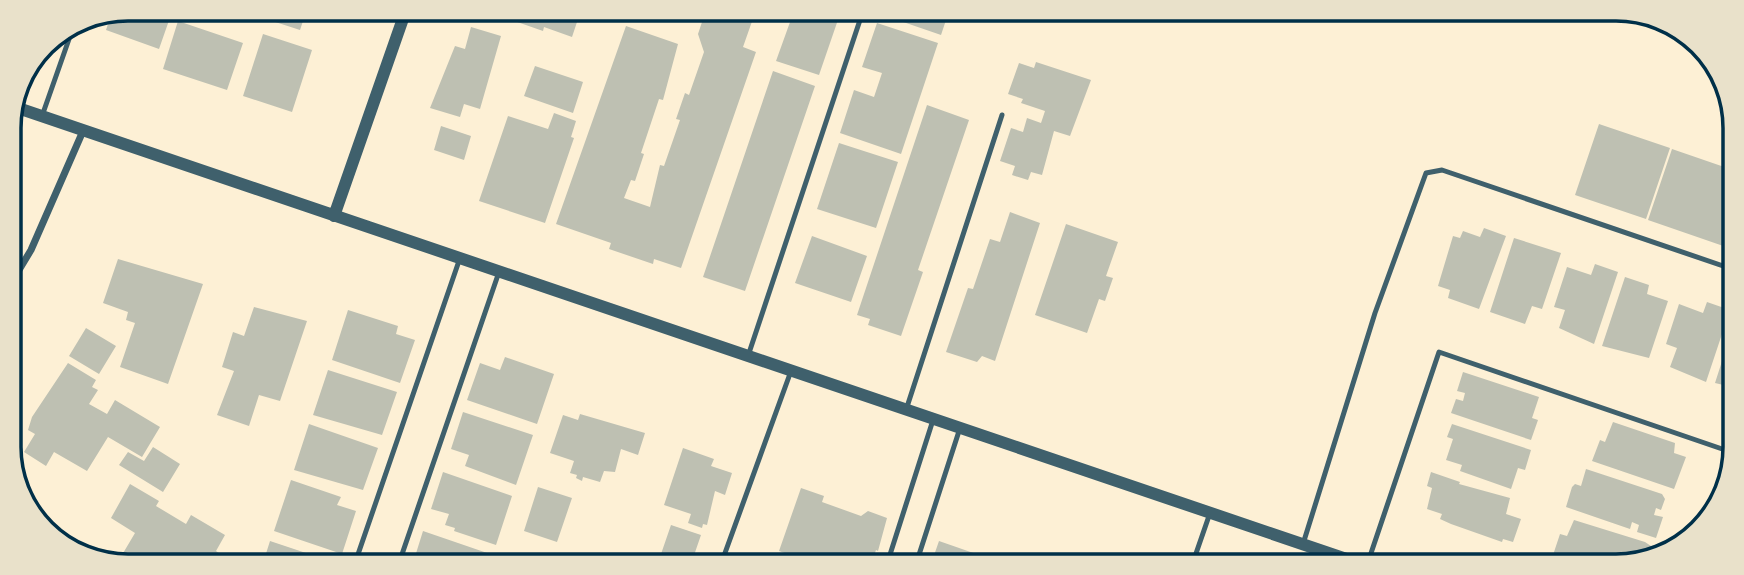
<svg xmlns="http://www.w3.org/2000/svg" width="1744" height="575" font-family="'Playfair Display',serif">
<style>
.building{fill:#bec0b2}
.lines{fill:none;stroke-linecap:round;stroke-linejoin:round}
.service{stroke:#3f606c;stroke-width:5}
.minor{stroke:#3f606c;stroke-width:7}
.tertiary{stroke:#3f606c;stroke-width:12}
.rim{fill:none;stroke:#003049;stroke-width:3.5}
</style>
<rect width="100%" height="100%" fill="#fdf0d5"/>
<!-- building -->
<path class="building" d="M128 9H173L159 49 106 30 112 12Z
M269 9H307L300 30 266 19Z
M483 10H581L572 37 544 27 543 31Z
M706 10H756L743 47 756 52 681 268 654 259 653 264 609 249 611 243 556 224 626 26 678 44 663 100 659 99 641 153 644 154 635 181 631 180 624 198 650 207 660 165 664 166 680 120 676 119 685 93 689 95 704 52 698 34Z
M794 11H841L819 75 776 61Z
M881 11H949L941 35 880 14Z
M178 21 243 43 227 90 163 69Z
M877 23 938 43 901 154 840 133 854 90 874 97 882 73 862 67Z
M471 27 501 36 480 109 464 104 460 117 430 108 455 46 465 49Z
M263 34 312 50 292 112 243 96Z
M1036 62 1091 80 1070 136 1054 131 1042 175 1031 172 1028 180 1012 175 1015 166 1000 161 1011 128 1023 132 1027 118 1041 123 1045 111 1021 103 1023 99 1008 94 1019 63 1034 68Z
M535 66 583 82 573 113 524 96Z
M773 71 815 86 745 291 703 277Z
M927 105 969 120 918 270 923 272 901 336 868 325 870 319 857 315Z
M554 113 576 121 571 137 574 138 545 223 479 201 508 116 548 129Z
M1599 124 1670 148 1646 219 1575 195Z
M441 126 471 136 464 160 434 150Z
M839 143 898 162 876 228 817 209Z
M1672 149 1733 170 1732 249 1648 220Z
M1010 212 1040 223 995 361 982 356 977 362 946 352 968 288 973 289 990 239 1000 242Z
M1066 224 1118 242 1106 276 1113 278 1105 301 1099 299 1087 333 1035 315Z
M1484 228 1506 236 1479 309 1448 298 1450 290 1438 286 1453 236 1460 238 1463 231 1480 237Z
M812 236 867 256 851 302 795 283Z
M1514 238 1561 253 1542 309 1532 306 1525 324 1490 312Z
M118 259 203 284 168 384 120 367 135 323 126 320 128 312 103 303Z
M1595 264 1618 272 1594 344 1559 328 1565 310 1554 307 1567 267 1591 275Z
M1625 277 1649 285 1647 294 1668 301 1649 358 1602 346Z
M1707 302 1730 310 1706 382 1670 367 1677 348 1666 344 1679 304 1703 313Z
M254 307 307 321 280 401 259 395 249 426 217 415 234 371 222 367 233 332 244 336Z
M348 310 398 326 396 334 415 340 400 383 332 360Z
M86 328 116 346 99 374 69 356Z
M1731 333H1732V387L1715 383Z
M505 357 554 374 537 424 467 400 480 363 500 370Z
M68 363 96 380 92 387 98 390 89 404 107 414 115 400 160 427 142 457 108 437 87 471 54 452 46 466 24 452 35 434 28 430 32 417Z
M328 370 397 392 382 435 313 415Z
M1463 372 1539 397 1532 418 1538 420 1531 440 1451 413 1456 399 1463 401 1465 393 1457 391Z
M463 412 533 435 516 485 465 466 469 455 451 449Z
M580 414 645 433 638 455 621 449 615 472 604 471 600 482 583 477 582 481 576 478 577 475 570 473 574 461 550 453 563 415 578 420Z
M1613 422 1675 443 1674 453 1686 457 1674 489 1592 461 1600 440 1605 442Z
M309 424 378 448 363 490 294 470Z
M1452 424 1531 450 1525 470 1518 468 1511 489 1460 471 1462 465 1446 460 1453 439 1447 437Z
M153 447 180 464 163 492 119 465 128 452 144 461Z
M683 448 714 459 711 466 732 473 725 495 715 491 707 525 703 524 702 528 688 523 691 514 664 505Z
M1586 469 1662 494 1665 499 1661 510 1656 508 1654 515 1663 517 1656 538 1637 532 1639 525 1632 522 1630 529 1566 507 1572 487 1575 484 1581 486Z
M443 472 512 496 496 545 454 531 455 528 445 525 449 514 431 509Z
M1431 472 1460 482 1459 484 1510 498 1506 514 1521 519 1513 542 1503 539 1502 542 1451 524 1440 519 1442 514 1427 509 1432 488 1427 486Z
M291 480 341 497 337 505 356 511 342 554 274 531Z
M130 484 159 501 156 506 186 524 191 515 225 535 216 551 220 554 215 562 119 560 135 533 111 518Z
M538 487 572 498 557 542 524 531Z
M801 488 824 496 822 502 861 516 868 511 887 518 878 551 876 550 871 564H815L779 551Z
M1574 520 1645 542 1651 546 1648 557 1624 566H1576L1552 558 1560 534 1567 536Z
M671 525 701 535 691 564 661 554Z
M423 531 493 555 490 563H413Z
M270 541 312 555 311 558 322 563H263Z
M939 541 1005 564H931Z"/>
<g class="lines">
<!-- service -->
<path class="service" d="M42 116 75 22
M748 356 863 11
M906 410 1002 115
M1303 544 1375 313 1426 173 1442 170 1732 269
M355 563 460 258
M399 563 499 272
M721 564 791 371
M887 564 933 420
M916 564 960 428
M1192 565 1210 513
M1367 565 1439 352 1731 452"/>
<!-- minor -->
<path class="minor" d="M10 285 31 250 83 131"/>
<!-- tertiary -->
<path class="tertiary" d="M15 107 1364 565
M334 216 406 10"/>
</g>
<!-- crop -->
<path d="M0 0H1744V575H0ZM128 21H1616A107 107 0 0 1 1723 128V447A107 107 0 0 1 1616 554H128A107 107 0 0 1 21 447V128A107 107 0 0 1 128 21Z" fill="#e9e1ca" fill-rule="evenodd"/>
<path class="rim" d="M128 21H1616A107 107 0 0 1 1723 128V447A107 107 0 0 1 1616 554H128A107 107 0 0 1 21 447V128A107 107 0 0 1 128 21Z"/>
</svg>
